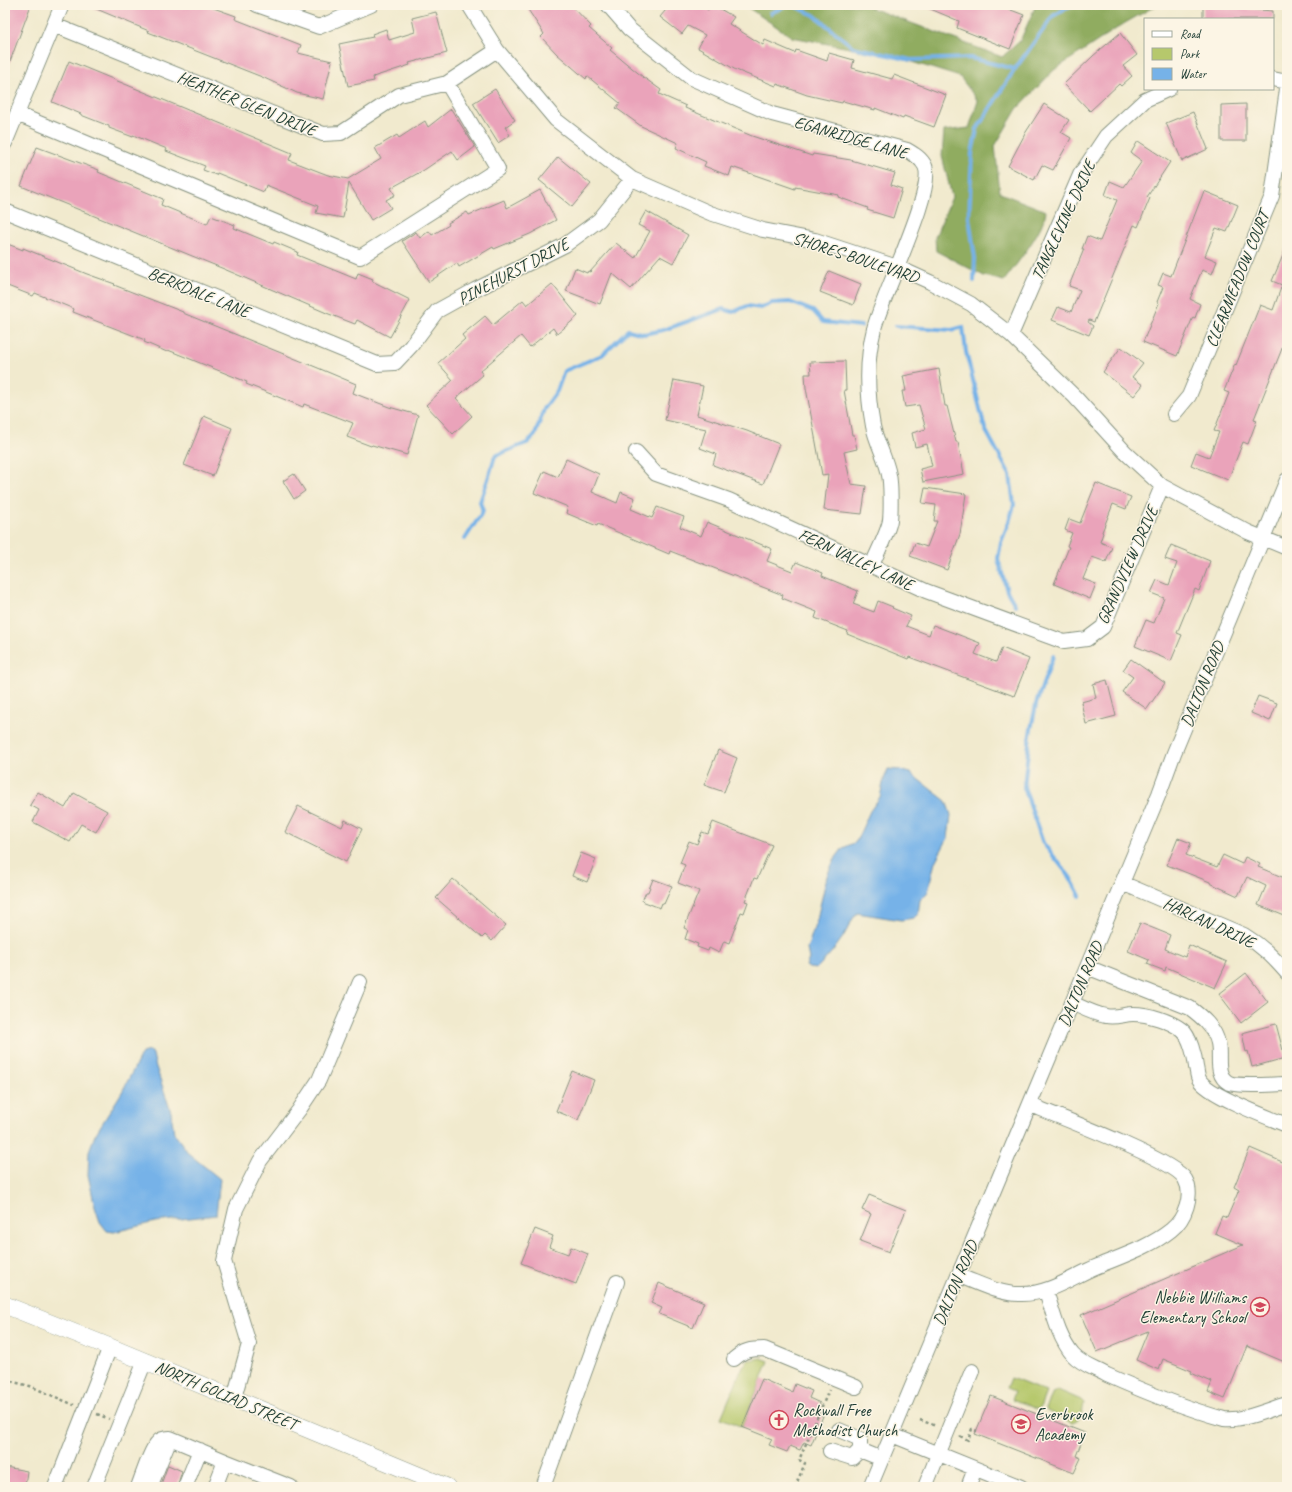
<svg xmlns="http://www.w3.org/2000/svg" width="1292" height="1492" font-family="Caveat,sans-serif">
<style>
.green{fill:#b6c86c;stroke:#6a8250}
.forest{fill:#90ac60;stroke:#58744a}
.water{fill:#76b2e8;stroke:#4a788e}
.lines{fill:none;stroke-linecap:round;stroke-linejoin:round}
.stream{stroke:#76b2e8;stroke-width:4}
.building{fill:#eaa3ba}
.minor-casing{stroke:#889481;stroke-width:16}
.major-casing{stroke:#889481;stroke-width:18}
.path{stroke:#889481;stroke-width:2.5;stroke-dasharray:3 3;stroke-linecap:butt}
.minor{stroke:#fff;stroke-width:14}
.major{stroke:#fff;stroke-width:17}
.labels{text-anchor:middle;stroke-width:3;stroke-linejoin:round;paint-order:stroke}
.street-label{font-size:17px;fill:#1f3d34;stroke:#fcf5e5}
.poi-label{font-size:17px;fill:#1f3d34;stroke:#fcf5e5;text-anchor:start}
</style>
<rect width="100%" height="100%" fill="#fcf5e5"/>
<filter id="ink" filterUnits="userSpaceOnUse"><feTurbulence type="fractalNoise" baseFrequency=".025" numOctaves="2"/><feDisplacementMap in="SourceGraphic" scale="8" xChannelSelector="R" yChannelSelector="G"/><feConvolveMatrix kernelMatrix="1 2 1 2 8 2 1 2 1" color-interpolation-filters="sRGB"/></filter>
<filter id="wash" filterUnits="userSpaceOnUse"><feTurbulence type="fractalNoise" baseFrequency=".012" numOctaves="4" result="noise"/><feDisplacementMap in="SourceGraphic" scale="16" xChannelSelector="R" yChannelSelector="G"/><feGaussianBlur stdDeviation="0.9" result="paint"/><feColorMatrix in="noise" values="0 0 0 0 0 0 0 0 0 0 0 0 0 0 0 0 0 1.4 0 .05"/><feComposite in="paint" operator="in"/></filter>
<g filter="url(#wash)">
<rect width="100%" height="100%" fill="#f1eace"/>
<!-- green -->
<path class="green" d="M761 1358 769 1361 742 1427 721 1418 743 1366 749 1360Z
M1011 1378 1046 1392 1039 1410 1012 1399 1015 1391 1007 1388Z
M1058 1390 1081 1400 1084 1403C1083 1410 1080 1422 1072 1423L1047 1411 1046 1408 1053 1393Z"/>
<!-- forest -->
<path class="forest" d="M744 5H863L1002 57 1020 41 1036 5H1157L1125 23 1054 70 1017 109 995 146 1000 193 1046 211C1043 232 1017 263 1004 281L984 276 936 251 935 237 952 197 942 156 944 131 969 128 978 101 960 77 896 57 792 37Z"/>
<!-- water -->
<path class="water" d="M888 769 900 770 910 773 946 801 951 815 948 838 935 862 928 892 920 900 918 914 914 918 901 920 857 913C851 920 848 929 843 937 835 949 826 959 816 969L809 968 806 966 809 959 807 949 817 919 827 876 834 860 843 848 856 842 870 811 880 797 884 779Z
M149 1051 153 1054 155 1064 171 1112 174 1133 189 1154 220 1179 216 1215 155 1222 114 1232 107 1231 100 1222 95 1207 88 1175 89 1151 95 1135 122 1092 142 1053Z"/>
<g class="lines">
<!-- stream -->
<path class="stream" d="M792 5 814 15 853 47 911 60 970 58 1015 69
M771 13 787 5
M974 281 975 258 969 218 972 153 977 129 1015 69 1053 16 1072 5
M896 326 952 330 963 327 966 352 985 429 1010 475 1014 505 1009 522 1001 542 998 559 1007 591 1015 605
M465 539 483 511 480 502 488 479 495 456 527 443 535 435 544 409 557 391 564 371 602 355 628 330 644 334 663 330 723 309 733 312 747 306 761 308 772 303 790 302 813 311 823 322 861 326
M1053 656 1036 704 1030 734 1024 787 1043 843 1070 877 1080 896"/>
</g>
<g id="blocks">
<!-- building -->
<path class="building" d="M5 5H31L6 72H5Z
M87 5H205L222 11 236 16 235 19 301 45 298 53 332 61 323 99 297 93 262 77 148 32 149 31Z
M525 5H571L591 26 589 28 612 48 610 50 643 77 661 90 659 94 686 106 685 108 752 136 812 156 813 154 851 160 895 173 891 185 902 189 893 218 867 210 868 208 838 197 839 195 795 187V189L732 167 729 176 704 166 706 162 676 148 678 143 641 126 616 108 620 103 587 76 586 79 557 54 541 37 544 34Z
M670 5H701L708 10 711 5H713L734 17 729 24 763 45 765 40 795 53 796 50 827 61 829 53 854 60 852 68 892 79 894 75 946 95 934 127 904 116 903 119 875 108V110L843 101 842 103 807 95 777 84 776 86 736 70 698 48 705 35 688 26 682 34 660 17Z
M921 5H998L1024 15 1010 49 957 28 959 21Z
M1203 6H1235V8L1273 11V19H1203Z
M436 12 447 53 409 63 410 65 373 77 374 81 348 86 339 44 373 37 372 34 386 29 389 40 415 32 412 18Z
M1120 33 1137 55 1123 66 1132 76 1121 86 1119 84 1090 111 1064 84 1093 56Z
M69 61 292 153 289 160 328 175 348 179 381 159 375 148 397 135 399 138 425 121 428 127 451 109 475 147 458 160 452 151 424 170 391 188 395 195 386 200 391 208 371 220 349 183 343 218 316 213 318 206 266 185 264 192 217 173 216 175 203 170 205 166 166 151 167 149 133 135V137L109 128V126L81 115V114L52 102Z
M495 89 515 120 505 127 510 135 498 143 473 103Z
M1044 104 1069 120 1061 132 1071 138 1053 170 1042 165 1034 180 1008 166 1026 132Z
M1246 104V141H1221V105Z
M1193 112 1208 149 1182 161 1166 123Z
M1138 141 1170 162 1147 197 1150 198 1138 227 1134 225 1094 322 1089 320 1088 322 1093 326 1089 335 1052 320 1058 307 1071 312 1080 290 1069 286 1084 249H1082L1087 236 1100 241 1117 200 1105 195 1110 181 1124 187 1142 161 1131 153Z
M37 147 99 170 98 172 163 199 161 205 207 224 211 216 235 225 234 228 273 244 274 242 298 252 297 255 356 279 358 273 373 279 372 281 410 300 390 337 357 320 355 324 329 314 224 269 21 186Z
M558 157 591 184 572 207 539 180Z
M540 190 556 220 530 234 494 249 493 247 459 267 457 263 429 282 402 241 416 232 420 238 429 231 432 235 449 225 448 223 467 212 469 215 504 200 507 208Z
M1204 191 1238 205 1227 232 1216 228 1205 256 1217 261 1212 274 1202 270 1190 299 1200 304 1195 318 1193 317 1177 356 1143 342 1159 303 1157 302 1163 287 1158 285 1163 273 1171 276Z
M646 211 688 235 673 263 660 256 631 289 612 273 600 304 566 291 575 268 587 273 588 271 590 272 616 243 635 258 650 231 638 225Z
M5 243 23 250V248L87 274 115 284 114 285 183 312V313L318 368 356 384 353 393 389 407 418 415 407 455 372 445 371 446 347 437 353 423 304 404 303 407 246 384 247 382 168 350 167 352 144 342 145 340 73 312 74 309 35 293 33 296 5 285Z
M1287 246V336L1254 419 1257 420 1248 444 1243 442 1228 480 1191 465 1196 452 1209 457 1219 432 1214 431 1229 393 1224 391 1235 364 1236 365 1260 305 1273 310 1282 285 1272 281Z
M829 271 861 284 853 305 820 292Z
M552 284 578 316 557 334 553 328 530 347 521 336 480 371 483 375 456 398 472 416 453 434 426 405 453 380 438 363 465 339 462 335 485 316 493 325 523 300 527 305Z
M1121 347 1143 363 1132 377 1143 385 1134 396 1103 372Z
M845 361 846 390H844L852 435H854L857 449 844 452 851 484 866 486 862 514 824 510 828 474 822 475 806 388 805 374H811L810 362Z
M939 369 945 406H947L956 442H958L964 474 923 482 920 469 932 466 927 444 915 447 912 433 926 429 919 405 905 407 902 391H906L903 376Z
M674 380 703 386 697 415 747 431 779 444 763 484 713 465 716 454 700 448 706 429 665 420Z
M204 416 232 428 213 476 184 465Z
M566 459 599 474 592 492 617 503 621 492 635 498 631 509 652 518 657 507 684 517 680 527 701 536 707 522 772 549 767 561 792 571 796 562 823 573 822 576 858 591 853 604 874 612 878 601 893 607 892 608 911 616 906 626 929 635 933 625 980 643 975 654 996 662 1002 648 1029 659 1014 696 909 657 908 659 847 634 848 631 815 618 817 612 782 598 783 595 670 551 669 554 598 524 597 526 566 513 568 507 534 493 544 471 558 477Z
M294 474 305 491 294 499 283 481Z
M1096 483 1131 497 1126 509 1113 504 1102 532 1103 533 1100 542 1112 547 1106 562 1092 557 1083 579 1096 584 1090 599 1054 584 1069 547 1067 546 1072 533 1065 530 1069 519 1080 523Z
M925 488 966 494 960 534 947 570 910 556 915 543 927 547 937 521H934L936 505 922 503Z
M1171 545 1210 561 1199 591 1195 589 1177 633 1182 635 1171 661 1135 646 1146 620 1154 623 1164 598 1151 593 1157 580 1169 585 1177 563 1165 559Z
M1131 659 1165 683 1147 709 1122 692 1133 677 1123 670Z
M1107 680 1116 716 1086 724 1081 702 1096 698 1093 684Z
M1258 696 1277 703 1270 721 1251 713Z
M718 750 737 758 724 792 704 785Z
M38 792 65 808 74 793 107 811 96 832 81 824 70 842 33 822 39 810 30 805Z
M298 806 342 827 345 820 362 829 346 862 285 832Z
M713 822 772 845 757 879 754 878 745 901 748 902 744 913 741 912 729 943 724 941 719 953 709 948 708 951 697 947 698 944 685 939 688 930 684 928 699 891 678 883 685 865 680 863 689 841 697 844 702 832 708 834Z
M1178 838 1191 843 1186 855 1217 867 1223 855 1242 864 1245 857 1260 864 1258 867 1287 879V917L1258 905 1266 886 1247 877 1238 896 1210 883V882L1167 865Z
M581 853 596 859 587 882 572 876Z
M453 879 506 925 492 941 485 935 482 938 436 898Z
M653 879 672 886 664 904 662 903 660 908 642 901 646 892H648Z
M1140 923 1170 935 1165 949 1185 957 1189 945 1227 962 1215 988 1166 967 1165 971 1147 964 1149 960 1128 951Z
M1246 973 1268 1002 1241 1023 1219 994Z
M1276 1024 1285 1058 1252 1067 1248 1051 1246 1052 1242 1033Z
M572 1071 594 1080 578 1120 556 1111Z
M1250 1148 1287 1164V1363L1247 1346 1225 1399 1208 1392 1212 1382 1191 1373 1192 1371 1163 1359 1159 1370 1136 1360 1148 1331 1097 1352 1081 1315 1243 1245 1215 1233 1222 1216 1227 1218 1239 1190 1234 1187Z
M869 1195 906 1210 889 1252 860 1241 871 1214 862 1210Z
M535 1229 553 1236 549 1247 568 1254 571 1247 588 1254 576 1284 521 1263Z
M659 1283 704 1302 693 1328 659 1314 662 1308 651 1303Z
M762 1379 792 1392 795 1384 812 1391 809 1398 820 1403 816 1412 823 1416 811 1445 804 1442 800 1450 790 1446 787 1452 769 1445 772 1439 742 1427Z
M991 1396 1085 1433 1076 1456 1081 1458 1074 1473 975 1434Z
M168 1465 182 1471 177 1487H160Z
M5 1467 27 1471 25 1487H5Z"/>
</g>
</g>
<g filter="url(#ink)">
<use href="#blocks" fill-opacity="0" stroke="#889481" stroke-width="1"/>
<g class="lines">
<defs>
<path id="minor" d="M257 5 319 27 371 5
M469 5 497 50 556 120 632 179 710 213 763 230 815 240 897 267 930 282 971 304 1011 335 1075 397 1125 452 1162 486 1248 532 1287 548
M608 5 629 29 691 78 772 114 907 150C914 154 921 158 925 166 936 189 881 298 874 329 866 360 867 394 873 426 876 442 886 458 889 475 891 483 891 511 890 520 889 530 876 555 872 565
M54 25 323 134 341 133 399 95 447 83 497 50
M1273 79 1287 82
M17 114 360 257 498 169 447 83
M5 143 62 5
M5 211 377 364 395 363 411 346 437 311 475 290 565 245 599 220 632 179
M1011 335 1080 175 1106 136 1145 100 1169 89
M1174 414 1189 396 1272 196 1287 89
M636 452 656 474 729 500 926 591 1064 642 1087 639 1103 627 1162 486
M1122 883 1244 935C1262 946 1273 957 1287 973
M1087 967 1190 1008C1202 1017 1215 1028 1218 1043 1221 1056 1214 1075 1229 1083 1239 1087 1275 1084 1287 1084
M1072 1003C1083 1008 1094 1014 1106 1016 1116 1018 1124 1014 1133 1014 1149 1014 1170 1021 1182 1030 1190 1036 1195 1057 1196 1067 1197 1070 1197 1076 1199 1079 1206 1094 1269 1118 1287 1125
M959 1276C979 1283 1000 1295 1022 1294 1050 1294 1073 1276 1098 1266 1122 1256 1150 1247 1171 1230 1185 1219 1194 1195 1185 1179 1176 1161 1055 1115 1030 1105
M1046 1291C1053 1312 1058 1337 1073 1355 1081 1364 1096 1369 1107 1375 1145 1392 1184 1408 1224 1419 1244 1421 1267 1410 1287 1404
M734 1359C744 1350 751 1349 764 1349L856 1387
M234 1398 249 1344 224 1261 236 1209 260 1161 299 1110 319 1080 360 982
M892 1435 1021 1487
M860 1450 882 1459
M830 1451 852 1458 860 1450V1439L839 1430
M55 1487 110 1347
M94 1487 145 1361
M138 1487C142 1477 151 1448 158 1442 161 1438 166 1438 170 1438L225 1461
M150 1487 170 1438
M185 1487 200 1450
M215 1487 225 1461 291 1487
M543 1487 617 1282
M870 1487 1087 967 1159 794 1174 753 1287 480
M925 1487 972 1371
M968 1487 975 1469"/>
<path id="major" d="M5 1305 110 1347 447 1487"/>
</defs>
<!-- minor casing -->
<use href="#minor" class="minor-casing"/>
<!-- major casing -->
<use href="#major" class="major-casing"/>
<!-- path -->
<path class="path" d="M5 1380 30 1386 74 1405
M97 1414 109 1419
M920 1420 936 1426
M960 1436 968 1440 972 1429 977 1431
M795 1487 805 1463 799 1460 829 1390"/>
<!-- minor -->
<use href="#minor" class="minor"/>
<!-- major -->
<use href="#major" class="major"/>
</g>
</g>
<!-- icons -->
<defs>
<symbol id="school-ring" viewBox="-11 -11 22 22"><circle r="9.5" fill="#fcf5e5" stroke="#d1495b" stroke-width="1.5"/><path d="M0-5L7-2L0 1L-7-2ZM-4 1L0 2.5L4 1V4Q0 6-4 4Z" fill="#d1495b"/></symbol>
<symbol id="church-ring" viewBox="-11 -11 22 22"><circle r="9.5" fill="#fcf5e5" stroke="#d1495b" stroke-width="1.5"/><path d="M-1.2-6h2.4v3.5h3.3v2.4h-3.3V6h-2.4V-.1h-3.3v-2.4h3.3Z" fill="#d1495b"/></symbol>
</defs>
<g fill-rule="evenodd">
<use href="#school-ring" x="1249" y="1296" width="22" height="22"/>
<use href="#church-ring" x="768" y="1409" width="22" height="22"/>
<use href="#school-ring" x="1010" y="1413" width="22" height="22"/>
</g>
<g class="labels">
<!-- street labels -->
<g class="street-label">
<text transform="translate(247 103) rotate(22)" y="6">HEATHER GLEN DRIVE</text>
<text transform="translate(851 137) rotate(16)" y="6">EGANRIDGE LANE</text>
<text transform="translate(1063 220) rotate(-65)" y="6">TANGLEVINE DRIVE</text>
<text transform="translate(856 257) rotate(18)" y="6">SHORES BOULEVARD</text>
<text transform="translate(513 271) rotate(-28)" y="6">PINEHURST DRIVE</text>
<text transform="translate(1237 279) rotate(-68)" y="6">CLEARMEADOW COURT</text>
<text transform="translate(199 292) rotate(22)" y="6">BERKDALE LANE</text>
<text transform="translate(856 559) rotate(25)" y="6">FERN VALLEY LANE</text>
<text transform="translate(1127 565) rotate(-66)" y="6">GRANDVIEW DRIVE</text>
<text transform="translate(1202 684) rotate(-68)" y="6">DALTON ROAD</text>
<text transform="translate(1209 922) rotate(25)" y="6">HARLAN DRIVE</text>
<text transform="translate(1080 984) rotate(-67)" y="6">DALTON ROAD</text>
<text transform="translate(955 1283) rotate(-67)" y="6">DALTON ROAD</text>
<text transform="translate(226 1395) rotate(23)" y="6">NORTH GOLIAD STREET</text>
</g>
<!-- poi labels -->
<g class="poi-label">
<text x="1246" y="1303" text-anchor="end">Nebbie Williams<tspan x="1246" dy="20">Elementary School</tspan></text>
<text x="793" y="1416">Rockwall Free<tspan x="793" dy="20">Methodist Church</tspan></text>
<text x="1035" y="1420">Everbrook<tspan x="1035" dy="20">Academy</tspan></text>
</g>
</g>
<!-- margin -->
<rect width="1292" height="1492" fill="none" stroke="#fcf5e5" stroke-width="20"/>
<!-- legend -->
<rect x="1144" y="18" width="130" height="72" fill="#fcf5e5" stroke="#a4ab9e"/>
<rect x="1152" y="31" width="20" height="6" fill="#ffffff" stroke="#a4ab9e"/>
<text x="1180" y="38" font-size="12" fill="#1f3d34">Road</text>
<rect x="1152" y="48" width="20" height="12" fill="#b6c86c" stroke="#a4ab9e"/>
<text x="1180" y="58" font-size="12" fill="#1f3d34">Park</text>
<rect x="1152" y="68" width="20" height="12" fill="#76b2e8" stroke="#a4ab9e"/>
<text x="1180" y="78" font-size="12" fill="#1f3d34">Water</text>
</svg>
